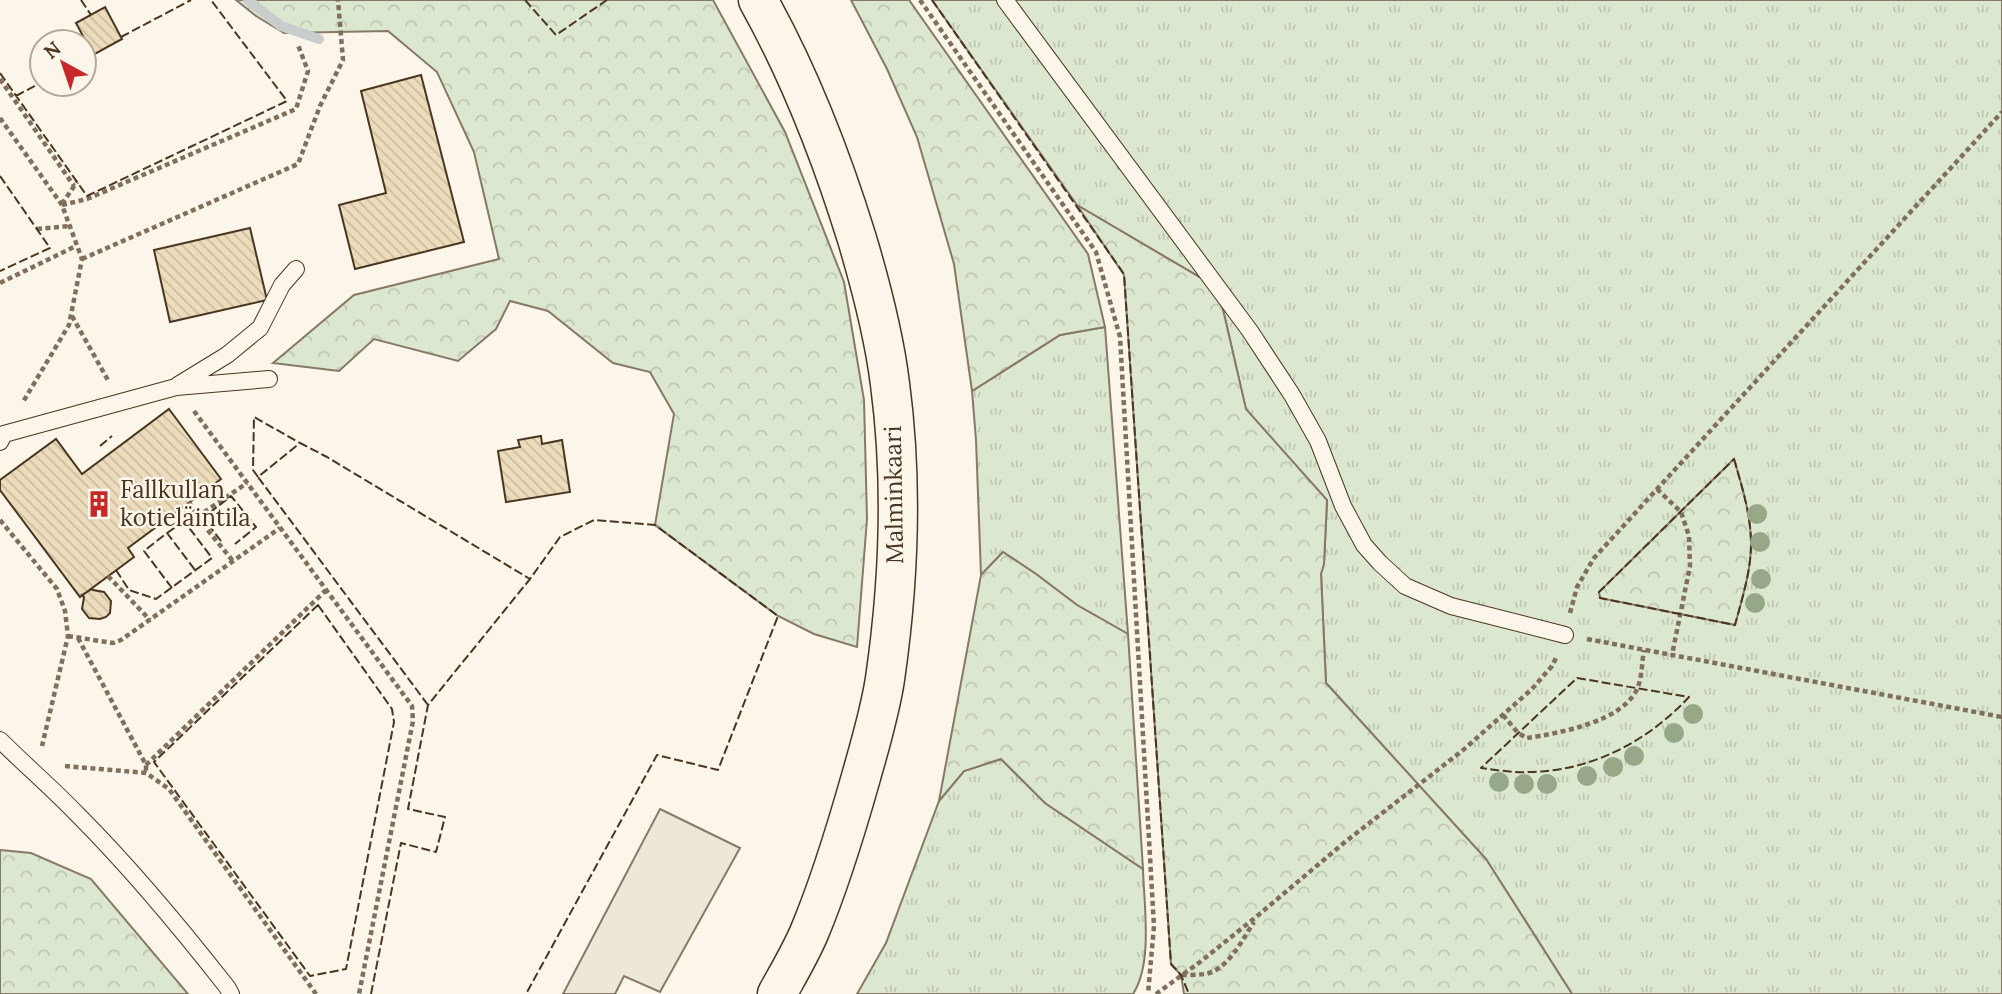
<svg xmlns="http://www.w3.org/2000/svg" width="2002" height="994" font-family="Lora,serif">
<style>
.grass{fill:url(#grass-tufts);stroke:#887966;stroke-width:2}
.forest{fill:url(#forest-crowns);stroke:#887966;stroke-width:2}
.parking{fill:#ede7d9;stroke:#887966;stroke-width:2}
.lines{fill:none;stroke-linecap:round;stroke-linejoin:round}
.stream{stroke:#c9cecd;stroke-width:10}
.building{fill:url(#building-back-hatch);stroke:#4a3520;stroke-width:2}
.service-casing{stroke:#4a3520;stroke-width:18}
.secondary-casing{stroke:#4a3520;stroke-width:41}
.path{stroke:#7f6f5c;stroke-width:4.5;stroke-dasharray:5 3.5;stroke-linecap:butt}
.service{stroke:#fbf6e9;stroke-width:16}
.secondary{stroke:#fbf6e9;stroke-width:38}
.fence{stroke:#4a3520;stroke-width:2;stroke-dasharray:9 3.5;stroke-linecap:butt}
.tree{fill:#96a887}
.labels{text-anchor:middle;stroke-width:5;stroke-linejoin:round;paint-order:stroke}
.poi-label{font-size:24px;fill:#4a3520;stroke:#fbf6e9;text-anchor:start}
.street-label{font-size:24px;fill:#4a3520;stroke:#fbf6e9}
</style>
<defs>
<pattern id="grass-tufts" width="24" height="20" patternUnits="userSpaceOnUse" patternTransform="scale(1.75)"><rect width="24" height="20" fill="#dce7d0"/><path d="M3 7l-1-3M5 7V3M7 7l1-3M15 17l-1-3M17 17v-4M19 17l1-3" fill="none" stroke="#bec7b2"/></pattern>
<pattern id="forest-crowns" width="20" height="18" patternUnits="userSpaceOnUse" patternTransform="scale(1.75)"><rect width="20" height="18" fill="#dce7d0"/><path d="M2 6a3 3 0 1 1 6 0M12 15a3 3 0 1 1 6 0" fill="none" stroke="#bec7b2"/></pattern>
<pattern id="building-back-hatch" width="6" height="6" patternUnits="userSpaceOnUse" patternTransform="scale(1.75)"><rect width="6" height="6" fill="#ecdcbc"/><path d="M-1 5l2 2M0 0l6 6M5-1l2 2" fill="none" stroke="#ccbda1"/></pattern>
</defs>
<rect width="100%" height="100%" fill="#fbf6e9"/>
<!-- grass -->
<path class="grass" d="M932 0H2002V994H1572L1486 859 1326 683 1321 573 1324 564 1327 500 1246 410 1218 288 1077 205Z
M1105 327 1128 634 1077 605 1036 574 1003 552 981 575 976 440 972 391 1060 335Z
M1001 759 1045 803 1143 869C1144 906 1153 963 1133 994H857L886 943 939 801 964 771Z"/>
<!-- forest -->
<path class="forest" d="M236 0H713L785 132 844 282 864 400 867 519 857 647 814 634 778 616 655 525 674 414 650 372 613 363 548 311 510 301 496 329 458 361 374 339 339 371 273 363 354 295 499 259 474 152 437 72 388 31 284 33 256 16Z
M851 0H909L1088 254 1105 327 1060 335 972 391 954 264 917 137 887 69Z
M1077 205 1218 288 1246 409 1327 500 1324 564 1321 574 1326 683 1486 859 1572 994H1184L1181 975 1171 964 1124 275Z
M1734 459C1742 486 1751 515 1751 544 1751 571 1742 599 1735 625L1600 598 1599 592Z
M1003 552 1036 574 1077 605 1128 634 1143 869 1045 803 1001 759 964 771 939 801 981 575Z
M0 850 31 853 91 879 188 994H0Z"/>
<!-- parking -->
<path class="parking" d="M660 809 740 848 660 992 624 976 615 994H563Z"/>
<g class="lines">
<!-- stream -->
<path class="stream" d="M248 0 281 26 319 39"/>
</g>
<!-- building -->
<path class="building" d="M105 7 122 39 93 55 76 23Z
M421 75 464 242 355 269 339 205 386 193 361 91Z
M250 228 267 300 170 322 154 250Z
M169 409 221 479 128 548 134 557 80 597 0 490V480L56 439 82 474Z
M541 436 542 444 562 440 570 492 506 502 498 451 520 447 518 440Z
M92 589 93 590 104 592 111 601 110 613 106 617 100 619 89 618 82 609 84 597 82 595Z"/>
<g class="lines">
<defs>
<path id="service" d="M1005 0 1250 331 1292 395 1318 441 1343 506 1364 545 1380 563 1405 586 1451 606 1565 635
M178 385 227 355 260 328 282 285 296 269
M0 442 4 434 176 387 269 379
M0 740C25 765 52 788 77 814 131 868 180 927 227 987L231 994"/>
<path id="secondary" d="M758 0C801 77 831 155 857 239 871 286 884 335 890 384 903 482 899 582 885 679 880 712 870 745 861 777 846 830 830 883 809 933 800 954 788 974 777 994"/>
</defs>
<!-- service casing -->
<use href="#service" class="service-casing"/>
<!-- secondary casing -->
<use href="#secondary" class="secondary-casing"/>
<!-- path -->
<path class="path" d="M920 0 1096 252 1120 337 1154 926 1148 994
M0 79 74 186
M0 118 62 205 82 259 69 325 23 402
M62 204 77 182
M62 205 87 199 296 109 308 71 298 45
M37 229 69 226
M82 259 298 164 320 106 343 60 338 0
M0 283 76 246
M72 316 109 382
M194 411 412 706 413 721 359 994
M1657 489 1681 512 1689 536 1690 566 1672 655
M189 502 197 517 233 561
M197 517 247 483
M0 520 57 589 65 611 68 636 42 746
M108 576 150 620
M1570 613 1577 587 1594 558 2002 112
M68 636 113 643 121 640 280 528
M78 638 146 765V773
M1587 639 2002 717
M1503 715 1518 733 1527 738C1559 733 1624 722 1638 687 1642 676 1642 661 1644 650
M146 765 326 590
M65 766 146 773 169 789 316 994
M1182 975C1189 975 1198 975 1205 974 1228 970 1242 940 1254 922
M1156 994 1200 962 1256 917 1345 842 1462 751 1532 689 1552 666 1556 658"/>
<!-- service -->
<use href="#service" class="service"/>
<!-- secondary -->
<use href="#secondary" class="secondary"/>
<!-- fence -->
<path class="fence" d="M81 0 91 15
M525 0 556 35 607 0
M932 0 1124 274 1171 964 1181 975 1189 994
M121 37 191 0
M84 58 93 54
M0 73 87 196 287 101 211 0
M16 96 42 82
M0 176 50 248 0 271
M100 446 112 436
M1734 459C1742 487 1751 515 1751 544 1751 571 1742 599 1735 625L1600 598 1599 592Z
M258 477 253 470 254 417 300 443
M167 533 184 521
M221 541 203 518 231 496 256 527 235 544
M116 570 129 590 156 599 212 558 184 521 186 505
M172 588 144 551 167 533 195 570
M318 605 392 709 394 722 346 969 310 976 154 762Z
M1577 678 1689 697C1648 741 1592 771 1530 772 1513 773 1497 770 1481 768Z
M428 705 258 477 300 443 327 457 530 579
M371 994 401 843 436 852 445 817 408 809 428 705 530 579 560 537 594 520 655 525 778 616 718 770 657 755 526 994"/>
</g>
<!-- trees -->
<g class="tree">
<circle cx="1757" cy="514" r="10"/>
<circle cx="1760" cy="542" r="10"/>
<circle cx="1761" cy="579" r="10"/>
<circle cx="1755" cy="603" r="10"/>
<circle cx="1693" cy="714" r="10"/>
<circle cx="1674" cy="733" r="10"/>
<circle cx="1634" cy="756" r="10"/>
<circle cx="1613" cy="767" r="10"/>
<circle cx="1587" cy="776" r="10"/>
<circle cx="1499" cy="782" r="10"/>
<circle cx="1524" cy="784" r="10"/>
<circle cx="1547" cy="784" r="10"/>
</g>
<!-- icons -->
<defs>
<symbol id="building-bare" viewBox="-9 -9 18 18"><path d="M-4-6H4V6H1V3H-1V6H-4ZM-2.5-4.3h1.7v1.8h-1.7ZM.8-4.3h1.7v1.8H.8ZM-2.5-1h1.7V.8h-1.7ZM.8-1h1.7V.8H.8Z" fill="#c62828" stroke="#fbf6e9" stroke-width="2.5" paint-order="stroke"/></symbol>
</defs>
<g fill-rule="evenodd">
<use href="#building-bare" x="80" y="485" width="38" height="38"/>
</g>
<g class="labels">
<!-- poi labels -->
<g class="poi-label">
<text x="120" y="498">Fallkullan<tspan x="120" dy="28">kotieläintila</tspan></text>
</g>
<!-- street labels -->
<g class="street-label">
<text transform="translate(894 495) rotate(-91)" y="8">Malminkaari</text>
</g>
</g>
<!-- north arrow -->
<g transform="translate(63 63) rotate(320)"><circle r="33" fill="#fbf6e9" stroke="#b4a999" stroke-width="2"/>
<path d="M0-5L12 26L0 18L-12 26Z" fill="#c62828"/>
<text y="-10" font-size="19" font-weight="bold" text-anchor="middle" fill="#4a3520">N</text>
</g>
</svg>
